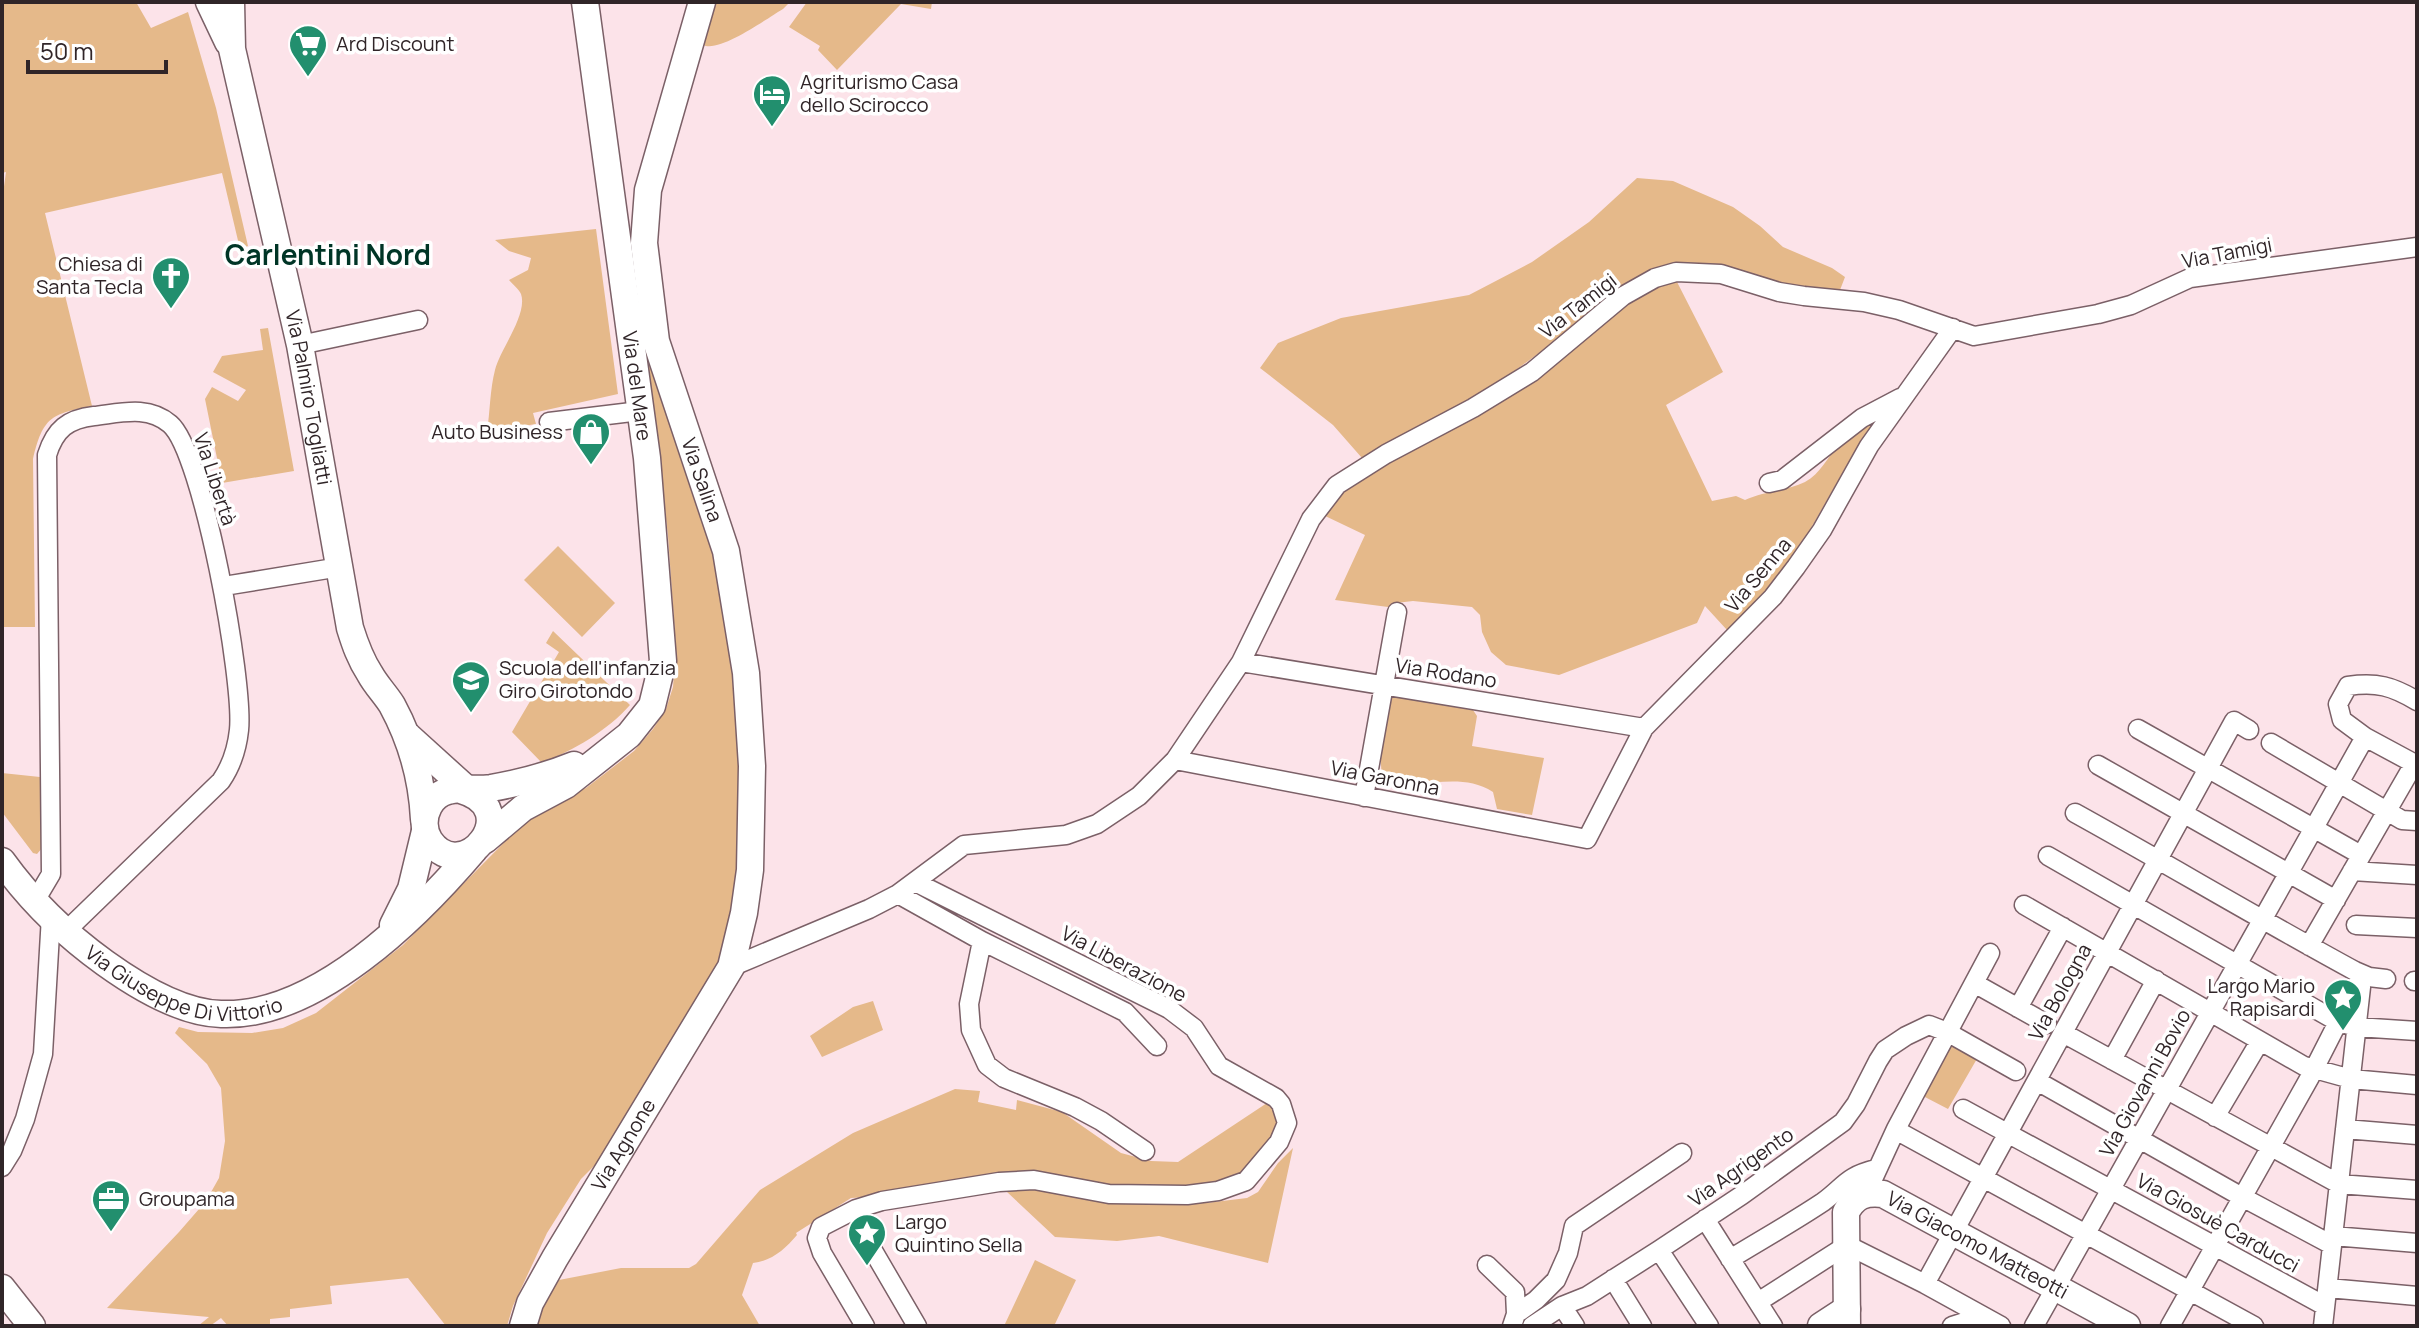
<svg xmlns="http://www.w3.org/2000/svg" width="2419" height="1328" font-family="Manrope,sans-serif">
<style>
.green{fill:#e5b98a}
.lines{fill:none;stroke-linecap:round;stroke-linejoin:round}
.street-casing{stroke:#7b6067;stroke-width:21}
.secondary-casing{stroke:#7b6067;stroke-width:29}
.street{stroke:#fff;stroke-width:18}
.secondary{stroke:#fff;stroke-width:26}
.labels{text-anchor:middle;stroke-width:7;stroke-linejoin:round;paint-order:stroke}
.poi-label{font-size:20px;fill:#302528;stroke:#fff;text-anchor:start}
.street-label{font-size:20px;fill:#302528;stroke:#fff}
.district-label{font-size:28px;font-weight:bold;fill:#003526;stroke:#fff}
</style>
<rect width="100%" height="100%" fill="#fce3e9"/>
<!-- green -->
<path class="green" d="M2 2H136L151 28 188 12 216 108 248 246 240 249 222 173 45 213 92 406C51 414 43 417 33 459L35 627H2V201L6 172 2 173Z
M712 2H790L783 9C766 19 720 53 703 45L702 41Z
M807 2H932L931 9 901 4 837 70 818 50 820 46 789 27Z
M1637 178 1673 181 1733 207 1760 226 1783 247 1832 268 1845 277 1840 290 1779 285 1730 270 1616 292 1546 348 1487 391 1362 458 1333 425 1260 368 1278 343 1341 318 1469 295 1532 262 1589 222Z
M596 229 618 394 533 413 536 424 487 432C490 411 490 389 495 370 500 349 528 315 521 294 519 289 513 285 509 280L528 270 531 258 509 251 495 240Z
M1676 280 1723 372 1666 405 1712 501 1736 496 1745 500C1764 491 1786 491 1805 482 1821 473 1826 459 1838 446 1847 437 1858 430 1868 423L1875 424 1847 465 1798 551 1775 582 1727 630 1705 606 1697 623 1559 675 1506 665 1491 652 1482 632 1480 615 1472 607 1413 601 1396 603 1388 607 1335 600 1365 535 1321 514 1352 480 1513 395 1581 344 1623 306 1654 286Z
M268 328 294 471 222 483 205 399 212 387 238 401 246 390 213 372 222 356 263 350 260 329Z
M647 354 706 519 726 624 739 714 741 783 739 881 725 949 715 979 610 1150 581 1179 547 1233 513 1306 507 1326H446L408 1278 330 1286 332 1304 290 1309V1317L270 1319V1326H228L221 1318 210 1326H198L209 1317 107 1308 179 1232 206 1201 219 1178 225 1141 221 1088 207 1064 175 1033 179 1027 198 1032 252 1033 283 1028 316 1013 403 945 536 810 586 788 634 751 653 729 666 709 673 687 676 649 668 536Z
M558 546 615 603 582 637 524 580Z
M553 631 630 705C607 731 574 750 542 763L512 732 559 652 546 643Z
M1389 696 1473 710 1477 716 1472 746 1544 758 1532 815 1497 809 1493 792C1468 776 1443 783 1415 783 1404 783 1393 781 1382 780L1380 750Z
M2 773 40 777 43 847 37 854 33 853 2 812Z
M873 1001 883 1030 822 1057 810 1036 853 1007Z
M1954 1045 1978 1057 1948 1109 1923 1096 1947 1048Z
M955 1089 980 1091 978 1102 1016 1110 1017 1100 1062 1112 1121 1153 1151 1161 1178 1162 1267 1103 1273 1108 1278 1119 1277 1129 1263 1154 1239 1175 1214 1186 1183 1190 1086 1185 851 1198 796 1233 797 1235C785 1249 772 1261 753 1263L742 1295 760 1326H536L541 1306 559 1280 621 1268H689L696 1264 760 1190 853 1133Z
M1293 1148 1268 1263 1159 1236 1117 1241 1055 1237 1007 1192 1027 1188 1123 1201 1206 1203 1247 1198 1258 1192 1278 1163Z
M1035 1260 1076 1280 1054 1326H1004Z"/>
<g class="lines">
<defs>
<path id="street" d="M300 345 418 320
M549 422 640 411
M1769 483 1782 480 1862 418 1900 398
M224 586 340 567
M1241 662 1644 728
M2417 701C2392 686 2377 682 2348 686L2338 704 2342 720 2365 737 2417 765
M2138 729 2361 855
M2271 743 2402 820 2417 821
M1175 760 1587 839 1644 728 1773 597 1796 567 1822 530 1869 446 1953 328
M2098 765 2336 900
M1364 797 1397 612
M2075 813C2169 865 2261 920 2355 971L2369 977 2386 979
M2048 856 2338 1022 2357 1027 2417 1031
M2352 871 2417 875
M898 894 982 941 969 1004 971 1030 987 1065 1004 1078 1075 1107 1101 1121 1145 1151
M35 901 51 874 47 455C55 429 68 419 94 416 121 413 148 405 170 424 203 452 244 682 239 730 237 749 232 765 221 781L66 931
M2024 905 2304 1066 2351 1079 2417 1085
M2356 925 2417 928
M982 941 1125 1012 1157 1046
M2309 946 2414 764
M731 967 869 909 898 894 964 845 1066 835 1097 824 1139 796 1175 760 1241 662 1311 519 1337 485 1386 454 1473 408 1532 372 1623 296 1655 278 1676 272 1721 274 1779 292 1804 296 1864 302 1899 310 1974 336 2098 314 2131 305 2190 278 2417 247
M2414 981H2417
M1974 983 2047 1024
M2018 1008 2063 927
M2063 1033 2339 1184 2417 1190
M2112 1060 2156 980
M2037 1081 2242 1197 2332 1245
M1963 1109 2325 1306
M2215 1117 2260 1041
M2345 1129 2417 1135
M1903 1134 2254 1326
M2 1167 12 1151 25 1119 43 1054 51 916
M1867 1192 1896 1129 1990 953
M1705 1219 1773 1326
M2333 1236 2417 1243
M868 1242 917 1326
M1659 1250 1709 1326
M1730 1259C1761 1240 1793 1222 1823 1202 1846 1185 1845 1177 1876 1169
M1487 1265 1515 1292 1516 1314
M1613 1279 1642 1326
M1925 1284 2234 721 2249 730
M2328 1288 2417 1296
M1758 1302 1847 1245 1925 1284 2001 1326
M1562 1306 1575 1326
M865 1326 822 1253 817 1238 821 1227 856 1209 882 1201 999 1182 1034 1180 1109 1194 1187 1195 1218 1191 1246 1181 1279 1142 1287 1123 1281 1104 1276 1098 1219 1066 1194 1028 1169 1009 915 882
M1512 1326 1516 1314 1536 1300 1556 1280 1568 1253 1574 1226 1682 1153
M1532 1326 1562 1306 1587 1296 1659 1250 1742 1195 1843 1122 1856 1104 1878 1061 1885 1050 1906 1036 1929 1025 1947 1032 2016 1071
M1952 1326 1983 1316
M2034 1326 2365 737
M2170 1326 2310 1077 2362 975
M2323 1326 2361 987"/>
<g id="secondary">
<path d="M209 2 228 42"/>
<path id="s1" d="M231 2 232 49 300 345 350 628C355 644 360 659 370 674 376 685 385 694 392 705 411 740 422 779 424 819"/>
<path d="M408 736 471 793"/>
<path d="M461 790C527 809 463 888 430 841 423 831 423 817 429 806 433 799 440 793 448 791 461 787 477 790 491 788 520 783 547 776 574 765"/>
<path d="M485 840 523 808 566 785 629 735 652 706 663 661 647 458 585 2"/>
<path id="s2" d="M2 861C30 900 66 935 105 963 137 986 181 1013 221 1014 316 1018 417 917 474 850"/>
<path d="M393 925 411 889 425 831"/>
<path d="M2 1288 32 1326"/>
<path id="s3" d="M523 1326 530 1303 555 1258 731 967 744 913 750 870 752 766 746 673 726 551 656 341 644 243 648 190 702 2"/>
<path d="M1821 1326 1847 1309"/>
<path id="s4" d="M1847 1326 1846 1212C1855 1196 1864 1192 1883 1194L2127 1326"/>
</g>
</defs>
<!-- street casing -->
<use href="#street" class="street-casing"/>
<!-- secondary casing -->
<use href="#secondary" class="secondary-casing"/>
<!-- street -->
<use href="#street" class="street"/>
<!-- secondary -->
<use href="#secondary" class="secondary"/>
</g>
<!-- icons -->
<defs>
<symbol id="supermarket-pin" viewBox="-11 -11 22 30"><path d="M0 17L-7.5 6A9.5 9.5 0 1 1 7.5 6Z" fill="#228f6e" stroke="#fff"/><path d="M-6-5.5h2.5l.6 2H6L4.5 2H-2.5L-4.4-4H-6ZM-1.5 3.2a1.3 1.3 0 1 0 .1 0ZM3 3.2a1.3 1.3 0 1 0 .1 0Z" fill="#fff"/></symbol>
<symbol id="hotel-pin" viewBox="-11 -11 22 30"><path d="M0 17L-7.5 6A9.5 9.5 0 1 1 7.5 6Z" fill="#228f6e" stroke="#fff"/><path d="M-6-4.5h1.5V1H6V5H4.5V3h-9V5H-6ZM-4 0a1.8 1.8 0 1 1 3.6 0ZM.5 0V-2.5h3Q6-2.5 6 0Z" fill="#fff"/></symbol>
<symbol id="church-pin" viewBox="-11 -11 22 30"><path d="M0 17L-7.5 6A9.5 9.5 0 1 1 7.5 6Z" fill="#228f6e" stroke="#fff"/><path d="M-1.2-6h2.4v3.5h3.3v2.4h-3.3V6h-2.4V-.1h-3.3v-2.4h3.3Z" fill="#fff"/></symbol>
<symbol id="shop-pin" viewBox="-11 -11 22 30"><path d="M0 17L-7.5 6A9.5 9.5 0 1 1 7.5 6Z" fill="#228f6e" stroke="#fff"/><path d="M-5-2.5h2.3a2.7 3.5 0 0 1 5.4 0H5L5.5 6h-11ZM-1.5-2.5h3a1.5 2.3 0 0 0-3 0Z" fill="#fff"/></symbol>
<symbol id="school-pin" viewBox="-11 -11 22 30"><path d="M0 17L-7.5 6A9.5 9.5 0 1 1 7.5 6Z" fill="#228f6e" stroke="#fff"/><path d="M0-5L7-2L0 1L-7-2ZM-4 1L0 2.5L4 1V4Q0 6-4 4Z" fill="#fff"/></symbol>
<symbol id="sight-pin" viewBox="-11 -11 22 30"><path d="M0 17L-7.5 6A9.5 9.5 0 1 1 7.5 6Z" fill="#228f6e" stroke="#fff"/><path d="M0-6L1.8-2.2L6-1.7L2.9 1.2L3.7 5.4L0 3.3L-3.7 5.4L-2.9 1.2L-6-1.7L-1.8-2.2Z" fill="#fff"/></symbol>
<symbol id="office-pin" viewBox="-11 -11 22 30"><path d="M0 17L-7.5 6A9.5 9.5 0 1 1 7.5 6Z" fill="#228f6e" stroke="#fff"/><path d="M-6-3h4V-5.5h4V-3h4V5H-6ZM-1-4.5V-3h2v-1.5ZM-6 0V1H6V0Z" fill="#fff"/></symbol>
</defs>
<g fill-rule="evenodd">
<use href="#supermarket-pin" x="286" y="22" width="44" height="60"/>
<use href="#hotel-pin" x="750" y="72" width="44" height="60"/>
<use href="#church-pin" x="149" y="254" width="44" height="60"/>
<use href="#shop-pin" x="569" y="410" width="44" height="60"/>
<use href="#school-pin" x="449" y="658" width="44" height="60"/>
<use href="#sight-pin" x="2321" y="976" width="44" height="60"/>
<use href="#office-pin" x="89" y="1177" width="44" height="60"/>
<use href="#sight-pin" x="845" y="1211" width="44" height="60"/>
</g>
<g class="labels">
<!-- poi labels -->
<g class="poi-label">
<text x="336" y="51">Ard Discount</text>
<text x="800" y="89">Agriturismo Casa<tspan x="800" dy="23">dello Scirocco</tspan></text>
<text x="143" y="271" text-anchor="end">Chiesa di<tspan x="143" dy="23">Santa Tecla</tspan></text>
<text x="563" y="439" text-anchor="end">Auto Business</text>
<text x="499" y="675">Scuola dell'infanzia<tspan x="499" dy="23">Giro Girotondo</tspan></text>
<text x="2315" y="993" text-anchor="end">Largo Mario<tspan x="2315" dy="23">Rapisardi</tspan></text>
<text x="139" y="1206">Groupama</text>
<text x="895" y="1229">Largo<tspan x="895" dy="23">Quintino Sella</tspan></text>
</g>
<!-- street labels -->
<g class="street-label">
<text transform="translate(2227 253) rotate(-11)" y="7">Via Tamigi</text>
<text transform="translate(1578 306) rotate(-38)" y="7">Via Tamigi</text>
<text transform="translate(637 386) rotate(82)" y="7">Via del Mare</text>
<text dy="7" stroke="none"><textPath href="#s1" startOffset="404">Via Palmiro Togliatti</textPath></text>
<text transform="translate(215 479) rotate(72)" y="7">Via Libertà</text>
<text transform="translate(702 480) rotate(71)" y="7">Via Salina</text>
<text transform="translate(1758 575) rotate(-50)" y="7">Via Senna</text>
<text transform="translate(1446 673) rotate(9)" y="7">Via Rodano</text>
<text transform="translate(1385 778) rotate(11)" y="7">Via Garonna</text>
<text transform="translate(1124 964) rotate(28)" y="7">Via Liberazione</text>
<text dy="7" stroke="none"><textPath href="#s2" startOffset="230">Via Giuseppe Di Vittorio</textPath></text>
<text transform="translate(2060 992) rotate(-61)" y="7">Via Bologna</text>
<text transform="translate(2145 1083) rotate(-61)" y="7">Via Giovanni Bovio</text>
<text dy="7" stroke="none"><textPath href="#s3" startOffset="208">Via Agnone</textPath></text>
<text transform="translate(1741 1167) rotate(-35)" y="7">Via Agrigento</text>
<text transform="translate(2218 1223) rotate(29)" y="7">Via Giosuè Carducci</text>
<text dy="7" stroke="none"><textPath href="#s4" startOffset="266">Via Giacomo Matteotti</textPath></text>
</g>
<!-- district labels -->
<g class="district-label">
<text x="328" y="265">Carlentini Nord</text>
</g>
</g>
<!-- border -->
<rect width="2419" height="1328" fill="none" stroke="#302528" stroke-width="8"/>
<!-- scale -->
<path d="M28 60v12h138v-12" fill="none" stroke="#302528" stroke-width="4"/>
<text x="40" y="60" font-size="24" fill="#302528" stroke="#ffffff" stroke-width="6" paint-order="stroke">50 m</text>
</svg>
